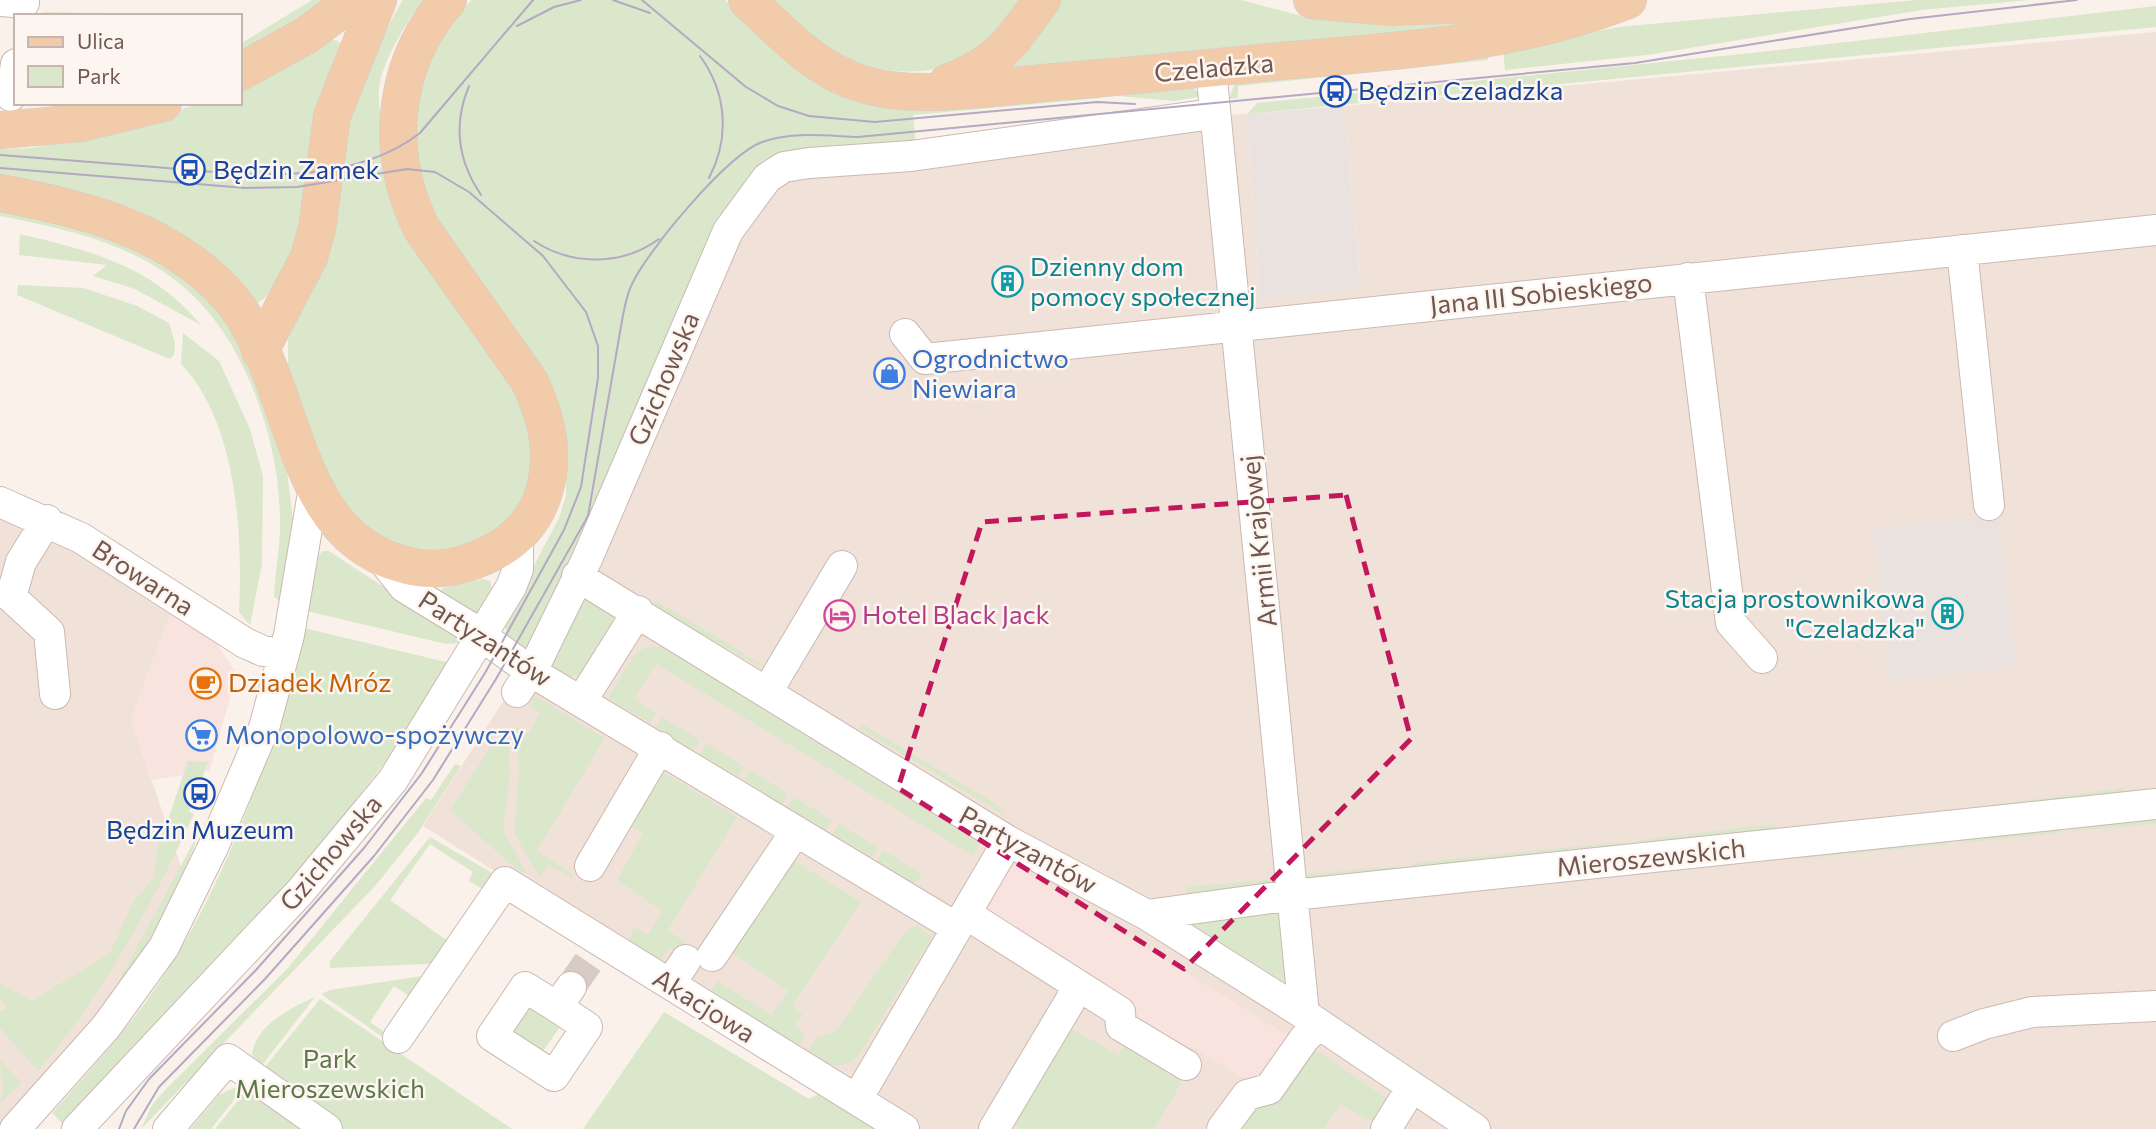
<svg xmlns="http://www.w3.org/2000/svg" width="2156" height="1129" font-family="Commissioner,sans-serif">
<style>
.residential{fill:#f1e2d9}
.commercial{fill:#f9e3df}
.industrial{fill:#eae2df}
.green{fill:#dae7ca}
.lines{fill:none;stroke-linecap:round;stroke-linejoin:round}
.minor-tunnel{stroke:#d8cac4;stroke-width:30;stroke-dasharray:30 15;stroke-linecap:butt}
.minor-casing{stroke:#cbb9b1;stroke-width:32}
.major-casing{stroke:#d5cdca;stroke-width:38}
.minor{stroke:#fff;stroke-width:30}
.major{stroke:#f1cbaa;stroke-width:37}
.tram{stroke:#b3a9c3;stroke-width:2}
.marked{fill:none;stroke:#c2185b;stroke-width:5;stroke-dasharray:14 9;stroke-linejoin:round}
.labels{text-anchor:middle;stroke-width:5;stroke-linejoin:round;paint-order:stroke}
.street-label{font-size:26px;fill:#725750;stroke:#fdf6f0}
.transit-label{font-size:26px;fill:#164399;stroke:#fdf6f0;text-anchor:start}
.culture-label{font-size:26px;fill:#0d838f;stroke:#fdf6f0;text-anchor:start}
.shop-label{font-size:26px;fill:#366cbe;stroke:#fdf6f0;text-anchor:start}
.hotel-label{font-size:26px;fill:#b23c85;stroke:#fdf6f0;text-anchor:start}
.food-label{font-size:26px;fill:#c56008;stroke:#fdf6f0;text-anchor:start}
.park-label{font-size:26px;fill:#5e7749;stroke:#fdf6f0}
</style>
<rect width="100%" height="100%" fill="#faf1ea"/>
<!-- residential -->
<path class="residential" d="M2156 32V1129H904L423 826 533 655 758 178 1094 120 1247 114 1260 301 1361 287 1344 106Z
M0 511 31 522 172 610 131 720 185 878 96 1023 0 1129Z"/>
<!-- commercial -->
<path class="commercial" d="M172 610 217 644 237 674 209 771 152 780 131 720Z
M1004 859 1293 1039 1263 1089 1190 1046 1180 1059 972 911Z"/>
<!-- industrial -->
<path class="industrial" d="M1344 106 1361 288 1260 301 1247 114Z
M1998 516 2017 667 1888 680 1873 528Z"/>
<!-- green -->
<path class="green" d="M312 0H328L303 20 240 55V44Z
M403 0H425C407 19 382 62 379 88 378 99 380 110 381 120 381 152 382 184 396 213 433 287 585 422 516 509 498 532 477 543 449 548 413 554 373 538 350 510 330 487 306 416 292 385L288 364V339C319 226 341 101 403 0Z
M472 0H725L810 80 854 101 890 107 1100 93 1101 98 913 115 916 148 775 165 533 655 507 639 505 621 559 518 566 496V445L431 210C404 138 413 54 472 0Z
M770 0H1020C1008 15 996 41 981 51 938 81 869 76 827 49 806 36 788 16 770 0Z
M1055 0H1241L1298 15 1352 22 1527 19 999 75Z
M1917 0H2029L1922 10 1647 55 1505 70 1503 50 1618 27Z
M2156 6V27L1247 114 1257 103 1761 52Z
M43 12 213 15 43 16Z
M328 38 338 41 341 45C329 100 306 279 256 304L0 178V149L32 148 119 129 201 103H240V87Z
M1488 52V60L1238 86V98L1229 99 1235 83Z
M1191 87 1203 96 1174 101 1118 96V91Z
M0 206 49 214 180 269 237 330 285 453 293 521 282 603 274 597C275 571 281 544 280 518 279 469 268 424 249 379 198 264 116 238 0 216Z
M20 234C92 251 152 266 201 325L135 289 93 276 107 265 19 255Z
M18 285 83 288 137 306 169 323 175 343 174 355 170 359 17 295Z
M183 333 219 361 250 429 263 476 262 564 250 625 239 612C243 535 237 422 181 364Z
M323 551H329L461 638 460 643 446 644 307 611 319 555Z
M482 579 490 581 492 589 472 620 438 593 443 588Z
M578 588 611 604 617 620 583 673 566 678 548 668Z
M655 600 765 666 763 668 650 607Z
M304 628 450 663 383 765 288 886 62 1123 52 1113C84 1077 116 1042 145 1003 226 892 269 759 304 628Z
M646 647H662L978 842 980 844 973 856 656 664 634 699 656 713 650 723 608 698 635 654Z
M534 695 605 738 537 851 573 874 572 877 548 865 539 877 514 833 519 771 516 726 529 734 540 712 529 706Z
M662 717 700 740 694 751 656 728Z
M862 724 991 801 1002 809 1004 815 859 728Z
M508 727 510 776 503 831 527 873 518 871 450 810 493 743Z
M706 743 744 767 738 777 700 754Z
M188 761 208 762 189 812 194 814C151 907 104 993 38 1071L0 1028V1011L7 1008 0 999V983L32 1001 110 953 133 902 154 877 158 848Z
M455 764 461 766 417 834 376 885 141 1129 152 1105 165 1090 288 968 426 798 431 800Z
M750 770 788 794 782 804 744 781Z
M661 771 737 817 668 930 699 953 694 962 669 948 658 965 627 942 634 927 648 934 662 911 617 880 643 833 628 825Z
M2123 788 2121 798 1984 812 1983 806Z
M794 797 832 820 826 831 788 807Z
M2156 815V824L2072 831V823Z
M839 824 878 847 872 857 833 834Z
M1775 824V834L1640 847 1639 840Z
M2058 825 2059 833 1962 843V839Z
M200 830C178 896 145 952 104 1008Z
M430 837 499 877 486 891 469 881 473 872 430 844 390 900 452 944 436 962 427 964 330 968V961Z
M1949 839 1950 844 1798 859 1796 851Z
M1623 842 1624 850 1414 871 1412 863Z
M883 850 922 874 915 884 877 861Z
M791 859 861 902 792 1006 803 1014 795 1025 805 1034 798 1048 708 994 718 981 771 1015 788 991 727 950Z
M1399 866V873L1309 881 1307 874Z
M1276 879 1275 884 1185 893 1186 887Z
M1277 913 1281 915 1287 980 1282 981 1191 926 1192 921Z
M917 925 932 937 858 1057C838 1072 826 1065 806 1055L815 1038 836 1031 905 932Z
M435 974 412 998 394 986 370 1022 407 1048 404 1052 321 994 330 990Z
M315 997 262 1065 252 1055C255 1025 291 1008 315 997Z
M320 999 512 1129H215Z
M527 1007 560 1027 541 1054 509 1031Z
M664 1012 809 1099 824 1091 883 1129H583Z
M1064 1025 1119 1055 1124 1047 1182 1082 1154 1129H1022L1004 1119Z
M1313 1048 1386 1098 1373 1122 1340 1104 1324 1129H1231Z
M0 1060 22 1083 0 1103 3 1091Z
M240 1085 244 1087 211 1129H190L219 1095Z"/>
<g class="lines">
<!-- minor-tunnel -->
<path class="minor-tunnel" d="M571 987 591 958"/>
<defs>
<path id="minor" d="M0 1 24 3
M1211 69 1304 1014
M11 96 16 64
M1962 250 1989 505
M1688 278 1731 623 1762 658
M905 334 925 359 2156 230
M0 502 81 538 245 643 263 651 284 654
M47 520 21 562 11 597 49 632 55 694
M381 558 404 587 468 626 530 671 957 928
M577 576 1008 841 1147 915 1304 1014 1475 1129
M517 692 538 659 587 559 728 231 767 178 784 167 809 163 911 156 1198 116
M767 692 842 566
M582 700 638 611
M590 866 660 747
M966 914 1120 1012 1121 1026 1186 1065
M1147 915 1293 895 2156 804
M712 956 796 831
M670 984 686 960
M557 1007 525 987 492 1036 554 1076 587 1027 557 1007 571 987
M1953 1036 1984 1024 2032 1012 2156 1006
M398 1038 505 882 904 1129
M857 1099 1008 841
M15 1129 106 1027 164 947 213 847 264 728 289 635 314 487
M77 1129 300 892 393 780 511 587 518 569V536
M168 1129 228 1059 327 1129
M994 1129 1079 986
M1222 1129 1247 1095 1269 1089 1304 1039 1319 1024
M1386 1129 1412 1087"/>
<path id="major" d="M747 0C784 34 815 71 866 85 922 101 1006 85 1066 81 1141 75 1217 67 1292 60 1406 51 1521 42 1628 0
M1312 0 1391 7 1571 0
M240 72 307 35 354 0
M947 83C1000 63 1010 43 1042 0
M0 130 81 123 163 103
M0 193C83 209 163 228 224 291 298 368 284 531 399 563 421 570 445 570 467 563 502 552 531 531 543 495 556 456 547 419 530 382L422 229C384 153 391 65 448 0
M260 351 309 257 317 229 332 116 378 0"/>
</defs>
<!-- minor casing -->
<use href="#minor" class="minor-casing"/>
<!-- major casing -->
<use href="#major" class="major-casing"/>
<!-- minor -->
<use href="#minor" class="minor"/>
<!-- major -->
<use href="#major" class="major"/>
<!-- tram -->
<path class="tram" d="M613 0 650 13
M642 0 746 87 778 106 809 116 875 122 1097 102 1135 104
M517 26 554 7 581 0
M700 56C727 93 730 138 709 178
M469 86C453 124 458 161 481 195
M0 155C52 159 103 163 155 167 239 174 348 189 420 133L533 0
M0 168 246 188 297 187 407 169 435 172 469 192 543 256 586 312 598 346V378L581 487 564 530 485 673 422 773 364 848 256 970 149 1079 126 1111 119 1129
M534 241C572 266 622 266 659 239
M134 1129 159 1087 265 979 374 856 433 780 496 679 588 516 623 315C625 305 627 294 632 284 648 250 727 155 762 142 791 131 828 136 858 137L1635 63 1910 19 2077 0"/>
</g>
<!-- marked area -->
<path class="marked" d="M1346 495 1411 739 1184 969 898 788 982 522Z"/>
<!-- icons -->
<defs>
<symbol id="bus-ring" viewBox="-11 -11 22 22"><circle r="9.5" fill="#fdf6f0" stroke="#1a4fb4" stroke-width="1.5"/><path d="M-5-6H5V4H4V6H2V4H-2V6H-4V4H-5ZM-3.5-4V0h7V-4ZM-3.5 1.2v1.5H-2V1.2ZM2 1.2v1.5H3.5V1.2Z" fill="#1a4fb4"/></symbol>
<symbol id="building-ring" viewBox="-11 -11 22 22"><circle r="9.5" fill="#fdf6f0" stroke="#0f9aa8" stroke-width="1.5"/><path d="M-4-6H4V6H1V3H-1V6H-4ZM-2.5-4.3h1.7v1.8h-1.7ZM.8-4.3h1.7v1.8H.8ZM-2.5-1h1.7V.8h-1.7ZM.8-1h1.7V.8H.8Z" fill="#0f9aa8"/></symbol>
<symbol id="shop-ring" viewBox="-11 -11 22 22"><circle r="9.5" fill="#fdf6f0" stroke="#3f7fe0" stroke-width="1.5"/><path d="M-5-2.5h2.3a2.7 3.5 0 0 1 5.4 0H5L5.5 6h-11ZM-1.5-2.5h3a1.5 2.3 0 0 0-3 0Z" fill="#3f7fe0"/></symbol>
<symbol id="hotel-ring" viewBox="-11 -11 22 22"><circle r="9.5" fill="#fdf6f0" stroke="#d1479c" stroke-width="1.5"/><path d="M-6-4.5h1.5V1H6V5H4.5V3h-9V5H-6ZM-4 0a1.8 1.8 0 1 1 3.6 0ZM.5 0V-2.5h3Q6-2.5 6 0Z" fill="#d1479c"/></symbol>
<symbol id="cafe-ring" viewBox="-11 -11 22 22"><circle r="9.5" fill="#fdf6f0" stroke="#e8710a" stroke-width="1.5"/><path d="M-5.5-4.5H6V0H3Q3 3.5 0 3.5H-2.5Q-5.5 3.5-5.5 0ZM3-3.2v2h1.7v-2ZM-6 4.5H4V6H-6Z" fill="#e8710a"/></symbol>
<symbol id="supermarket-ring" viewBox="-11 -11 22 22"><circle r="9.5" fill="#fdf6f0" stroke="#3f7fe0" stroke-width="1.5"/><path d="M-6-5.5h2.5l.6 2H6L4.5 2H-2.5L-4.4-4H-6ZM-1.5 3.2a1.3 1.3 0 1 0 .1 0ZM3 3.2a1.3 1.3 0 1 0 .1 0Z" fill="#3f7fe0"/></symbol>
</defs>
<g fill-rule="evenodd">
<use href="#bus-ring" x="1318" y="74" width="35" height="35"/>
<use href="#bus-ring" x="172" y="152" width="35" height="35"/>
<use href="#building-ring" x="990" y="264" width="35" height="35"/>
<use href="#shop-ring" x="872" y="356" width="35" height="35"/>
<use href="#building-ring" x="1930" y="596" width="35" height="35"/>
<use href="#hotel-ring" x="822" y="598" width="35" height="35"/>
<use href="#cafe-ring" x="188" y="666" width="35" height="35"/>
<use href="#supermarket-ring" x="184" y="718" width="35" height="35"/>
<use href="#bus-ring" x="182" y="776" width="35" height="35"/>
</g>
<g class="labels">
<!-- street labels -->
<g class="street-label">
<text transform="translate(1214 68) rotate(-5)" y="9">Czeladzka</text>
<text transform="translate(1541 294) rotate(-6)" y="9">Jana III Sobieskiego</text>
<text transform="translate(664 379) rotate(-67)" y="9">Gzichowska</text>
<text transform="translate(1259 541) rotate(-96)" y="9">Armii Krajowej</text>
<text transform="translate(143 578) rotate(33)" y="9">Browarna</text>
<text transform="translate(485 639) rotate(33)" y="9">Partyzantów</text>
<text transform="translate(1028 850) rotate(29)" y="9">Partyzantów</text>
<text transform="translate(331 853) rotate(-50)" y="9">Gzichowska</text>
<text transform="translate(1651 858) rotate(-6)" y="9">Mieroszewskich</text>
<text transform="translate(704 1006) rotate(32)" y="9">Akacjowa</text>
</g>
<!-- transit labels -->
<g class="transit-label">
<text x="1358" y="100">Będzin Czeladzka</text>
<text x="213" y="179">Będzin Zamek</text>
<text x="200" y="839" text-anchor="middle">Będzin Muzeum</text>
</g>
<!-- culture labels -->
<g class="culture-label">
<text x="1030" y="276">Dzienny dom<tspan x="1030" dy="30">pomocy społecznej</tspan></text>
<text x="1925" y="608" text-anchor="end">Stacja prostownikowa<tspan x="1925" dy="30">"Czeladzka"</tspan></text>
</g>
<!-- shop labels -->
<g class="shop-label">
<text x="912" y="368">Ogrodnictwo<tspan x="912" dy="30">Niewiara</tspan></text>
<text x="225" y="744">Monopolowo-spożywczy</text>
</g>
<!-- hotel labels -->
<g class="hotel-label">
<text x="862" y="624">Hotel Black Jack</text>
</g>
<!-- food labels -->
<g class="food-label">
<text x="228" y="692">Dziadek Mróz</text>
</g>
<!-- park labels -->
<g class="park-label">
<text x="330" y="1068">Park<tspan x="330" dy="30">Mieroszewskich</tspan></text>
</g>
</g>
<!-- legend -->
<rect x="14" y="14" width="228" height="91" fill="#fdf6f0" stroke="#c5b6b0" stroke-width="2"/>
<rect x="28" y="37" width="35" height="10" fill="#f1cbaa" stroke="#c5b6b0" stroke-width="2"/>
<text x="77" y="49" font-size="21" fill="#725750">Ulica</text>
<rect x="28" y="66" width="35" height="21" fill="#dae7ca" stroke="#c5b6b0" stroke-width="2"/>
<text x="77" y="84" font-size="21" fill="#725750">Park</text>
</svg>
